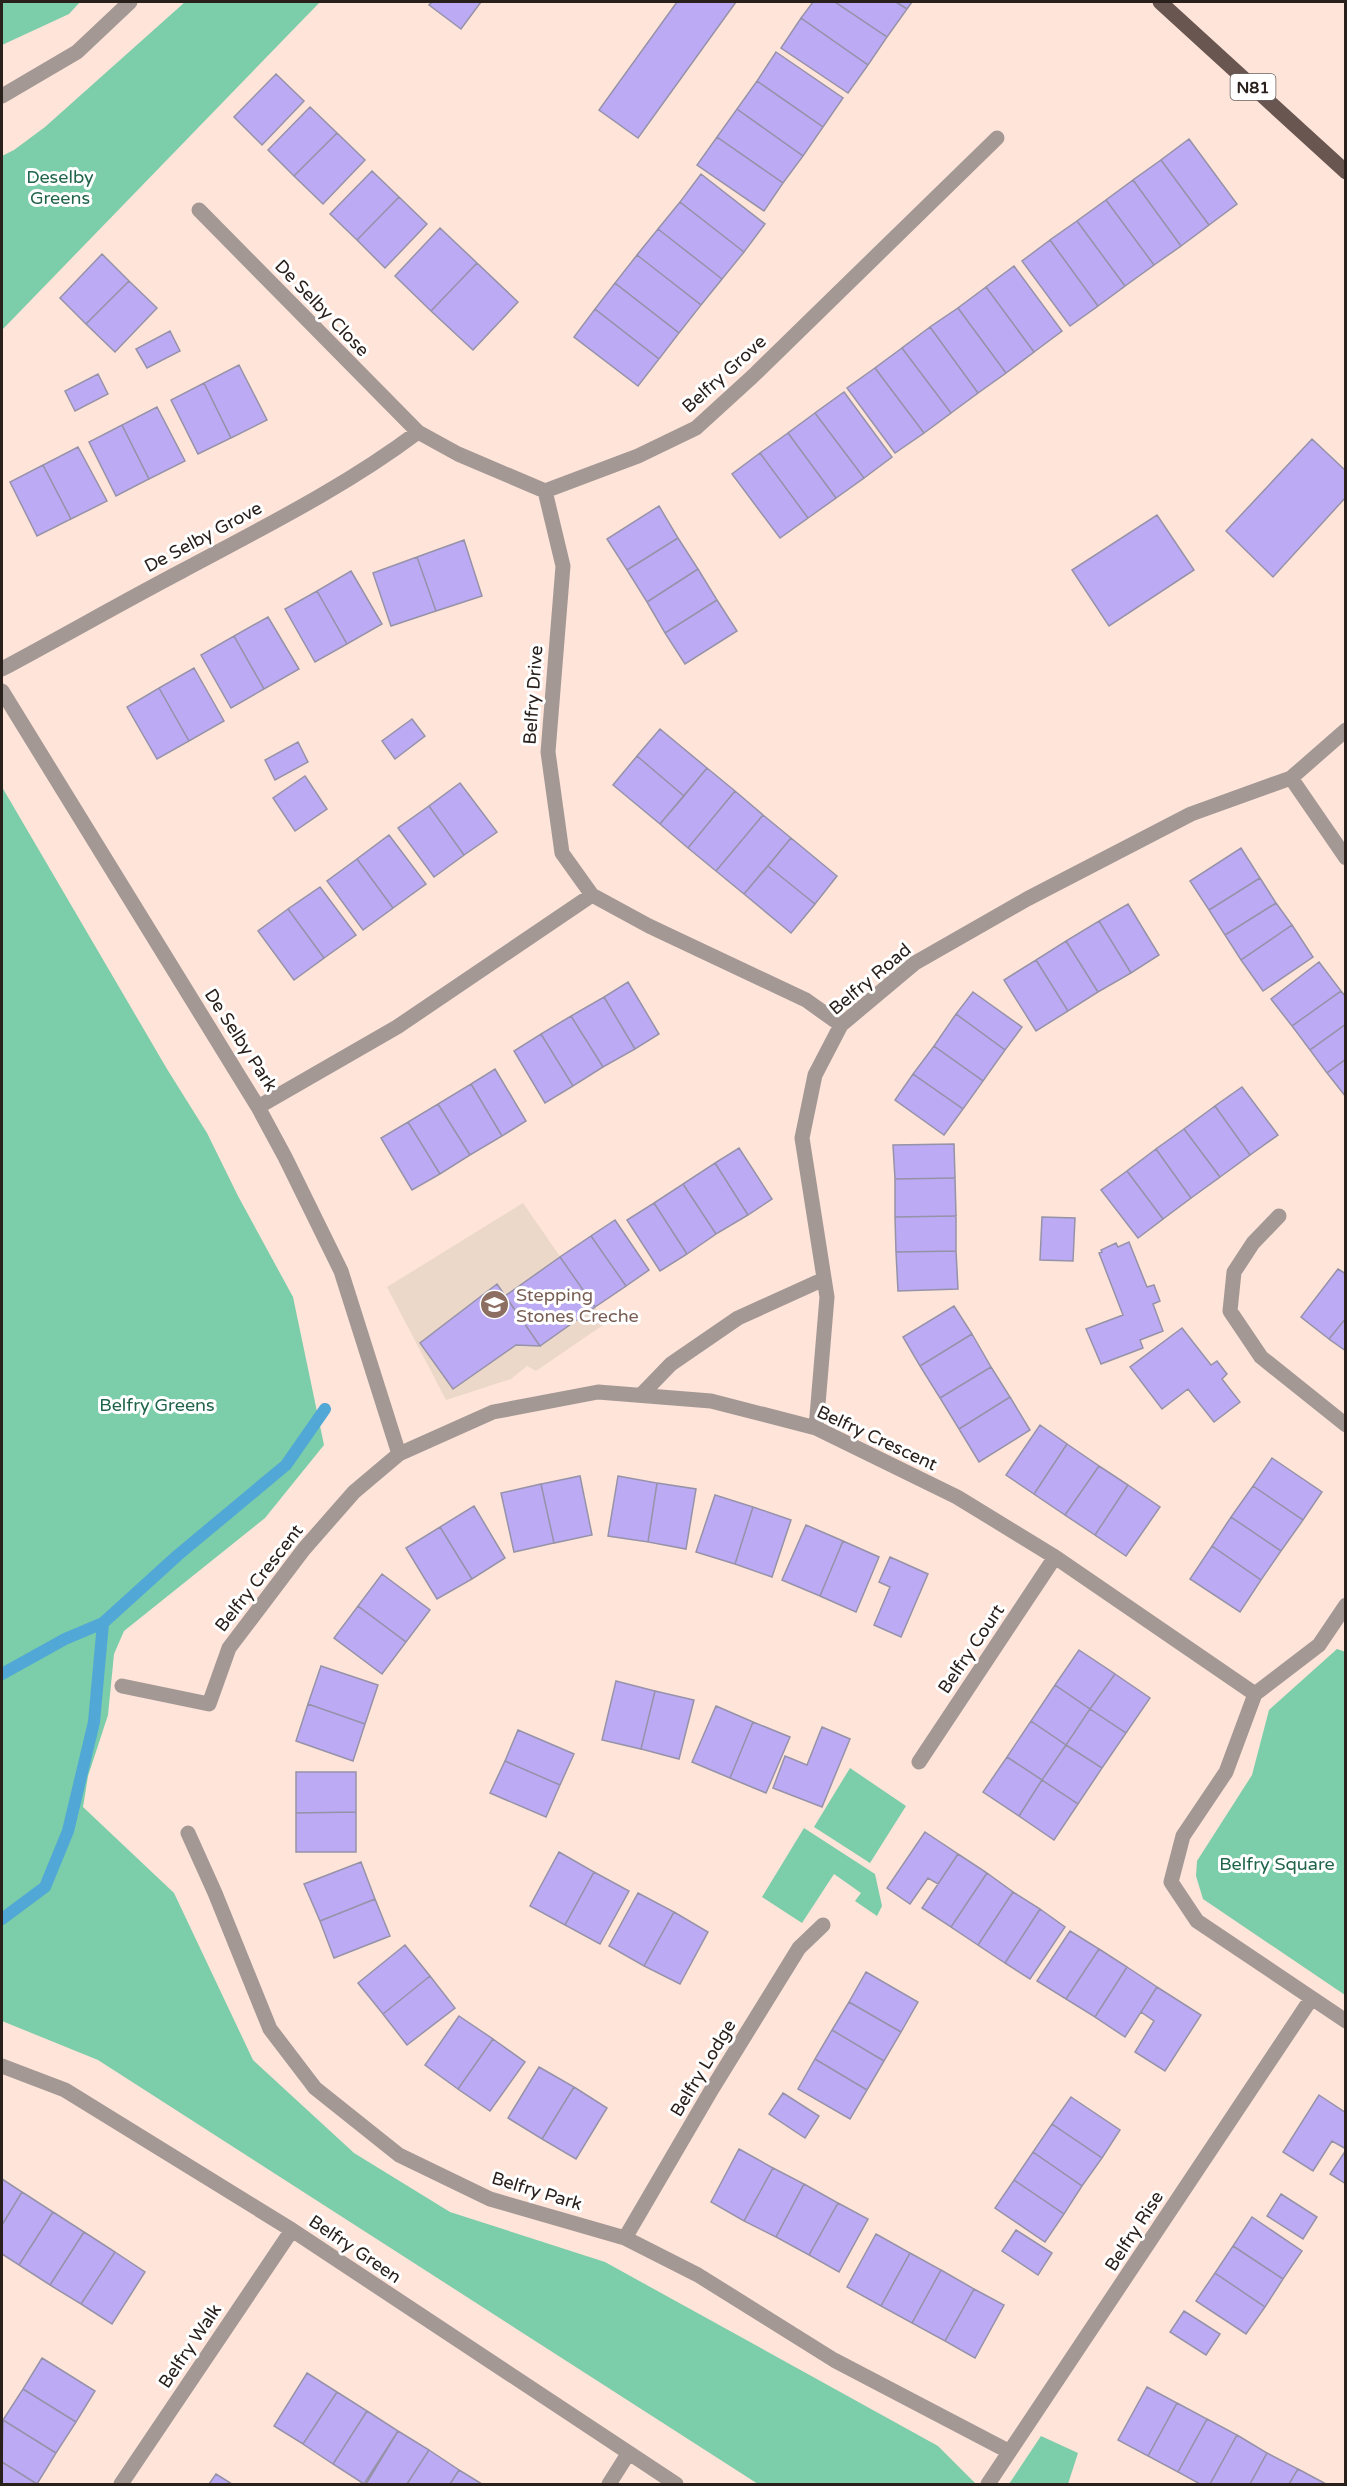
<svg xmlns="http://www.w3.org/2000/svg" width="1347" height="2486" font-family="'Varela Round',sans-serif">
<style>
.education{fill:#ecd8c9}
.green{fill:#7ccda9}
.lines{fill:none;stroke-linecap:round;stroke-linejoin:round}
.stream{stroke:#51a7d5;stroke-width:12}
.building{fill:#bcaaf5;stroke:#9692a8;stroke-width:1.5}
.minor{stroke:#a49895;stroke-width:15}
.major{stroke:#695650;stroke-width:15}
.labels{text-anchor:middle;stroke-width:6;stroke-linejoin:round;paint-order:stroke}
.shield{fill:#fff;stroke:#696360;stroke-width:1.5}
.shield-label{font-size:16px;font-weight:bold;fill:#29201c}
.park-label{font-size:18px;fill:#20654b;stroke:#fff}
.street-label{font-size:18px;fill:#29201c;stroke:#fff}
.education-label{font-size:18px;fill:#785e54;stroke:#fff;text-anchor:start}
</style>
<rect width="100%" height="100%" fill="#fee4d9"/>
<!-- education -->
<path class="education" d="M523 1203 606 1323 536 1371 527 1366 511 1379 446 1400 387 1287Z"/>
<!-- green -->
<path class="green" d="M2 2H80L69 14 2 45Z
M185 2H320L2 330V156L14 150 45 127Z
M2 787 167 1069 207 1133 238 1196 293 1297 324 1445 265 1518 124 1631 114 1654 108 1715 88 1776 83 1807 174 1893 253 2060 354 2153 450 2212 605 2262 938 2446 976 2484H758L98 2060 2 2021Z
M1337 1649 1346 1652 1345 1995 1203 1899 1196 1876 1197 1861 1252 1775 1269 1710Z
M850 1768 906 1806 870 1863 814 1827Z
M804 1828 875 1874 882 1906 877 1916 855 1901 861 1893 834 1874 802 1923 762 1897Z
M1041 2436 1078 2453 1068 2484H1009Z"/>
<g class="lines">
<!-- stream -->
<path class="stream" d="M2 1674 65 1639 103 1623
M2 1919 45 1887 68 1831 94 1722 103 1623 178 1555 286 1465 325 1409"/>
</g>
<!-- building -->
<path class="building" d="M432 2H481L461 29 429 5Z
M677 2H736L638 138 599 110Z
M813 2H835L887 37 868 65 801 18Z
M835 2H896L907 9 887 37Z
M896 2H912L907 9Z
M801 18 868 65 848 93 781 48Z
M776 52 843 98 823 127 757 81Z
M276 74 304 101 262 145 234 117Z
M757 81 823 127 803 156 737 109Z
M310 107 337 133 294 176 268 150Z
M737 109 803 156 783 183 717 137Z
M337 133 365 160 323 204 294 176Z
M717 137 783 183 764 211 697 165Z
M1189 139 1237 204 1209 225 1161 160Z
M1161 160 1209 225 1181 246 1133 180Z
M372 171 399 197 357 240 330 214Z
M701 174 765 224 744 252 680 202Z
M1133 180 1181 246 1154 265 1106 200Z
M399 197 427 224 385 268 357 240Z
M1106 200 1154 265 1125 286 1077 221Z
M680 202 744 252 722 279 658 229Z
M1077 221 1125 286 1098 306 1050 240Z
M440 228 477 263 431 311 395 276Z
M658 229 722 279 701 305 637 255Z
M1050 240 1098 306 1070 326 1022 261Z
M102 254 129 281 86 324 60 298Z
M637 255 701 305 679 333 615 283Z
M477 263 518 302 473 350 431 311Z
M1014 266 1062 331 1034 352 986 287Z
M129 281 157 308 115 352 86 324Z
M615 283 679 333 659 359 595 309Z
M986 287 1034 352 1006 373 958 308Z
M958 308 1006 373 978 393 930 327Z
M595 309 659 359 638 386 574 337Z
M930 327 978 393 951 413 902 348Z
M170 331 180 351 147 368 136 349Z
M902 348 951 413 924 433 875 368Z
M239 365 267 420 231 438 204 383Z
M875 368 924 433 895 453 847 388Z
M98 374 108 394 75 411 65 391Z
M204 383 231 438 198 454 171 400Z
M844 392 892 457 864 478 815 413Z
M157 407 185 461 149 479 122 425Z
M815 413 864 478 836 498 788 433Z
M122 425 149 479 116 496 89 442Z
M788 433 836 498 808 518 760 453Z
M1312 439 1346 471V497L1273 577 1226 531Z
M78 447 107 501 71 519 43 465Z
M760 453 808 518 780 538 732 474Z
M43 465 71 519 37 536 10 482Z
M659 506 678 538 627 570 607 539Z
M1157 515 1194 570 1109 626 1072 570Z
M678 538 698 569 647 602 627 570Z
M464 540 482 596 436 611 417 557Z
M417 557 436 611 391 626 373 573Z
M698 569 717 600 665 633 647 602Z
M351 571 382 624 347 644 317 591Z
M317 591 347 644 315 662 285 609Z
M717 600 737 631 685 664 665 633Z
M268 617 299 669 264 689 234 636Z
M234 636 264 689 231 708 201 655Z
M194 668 224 721 189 741 159 688Z
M159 688 189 741 157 759 127 707Z
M412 719 425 736 395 759 382 741Z
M660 729 707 768 684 796 637 756Z
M298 742 308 762 275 780 265 760Z
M637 756 684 796 660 824 613 785Z
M707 768 735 791 688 848 660 824Z
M305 776 327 809 295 831 273 798Z
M460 783 497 832 464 855 429 806Z
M735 791 763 815 716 871 688 848Z
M429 806 464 855 434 877 398 828Z
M763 815 791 838 744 894 716 871Z
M389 835 426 884 393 908 357 859Z
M791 838 837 876 815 904 768 866Z
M1241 848 1260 878 1209 910 1190 881Z
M357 859 393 908 363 930 327 881Z
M768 866 815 904 791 933 744 894Z
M1260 878 1276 903 1225 935 1209 910Z
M320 887 356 935 324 958 288 909Z
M1276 903 1292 925 1241 960 1225 935Z
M1128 904 1159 955 1131 973 1099 921Z
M288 909 324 958 294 980 258 931Z
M1099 921 1131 973 1098 992 1066 941Z
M1292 925 1313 957 1263 991 1241 960Z
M1066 941 1098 992 1068 1011 1036 960Z
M1036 960 1068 1011 1036 1031 1004 980Z
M1319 962 1341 991 1292 1026 1271 999Z
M628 982 659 1034 635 1049 604 997Z
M1341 991 1346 997V1024L1310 1050 1292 1026Z
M973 992 1022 1027 1005 1050 956 1014Z
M604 997 635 1049 603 1067 571 1016Z
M956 1014 1005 1050 983 1081 934 1046Z
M571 1016 603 1067 573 1086 541 1034Z
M1346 1024V1059L1327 1073 1310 1050Z
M541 1034 573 1086 545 1103 514 1051Z
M934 1046 983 1081 963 1109 913 1074Z
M1346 1059V1097L1327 1073Z
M495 1069 526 1121 502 1136 471 1084Z
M913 1074 963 1109 944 1135 895 1100Z
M471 1084 502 1136 470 1155 438 1104Z
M1242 1087 1278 1135 1250 1155 1215 1106Z
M438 1104 470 1155 440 1174 408 1122Z
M1215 1106 1250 1155 1220 1177 1184 1129Z
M408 1122 440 1174 412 1190 381 1138Z
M1184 1129 1220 1177 1191 1198 1156 1149Z
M954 1144 955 1178 895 1179 893 1145Z
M739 1148 772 1199 748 1215 715 1163Z
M1156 1149 1191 1198 1163 1219 1127 1171Z
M715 1163 748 1215 716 1234 683 1184Z
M1127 1171 1163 1219 1138 1238 1101 1190Z
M955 1178 956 1216 895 1217V1179Z
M683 1184 716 1234 687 1254 654 1203Z
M654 1203 687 1254 660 1271 627 1220Z
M956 1216V1251L896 1252 895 1217Z
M1042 1217 1075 1218 1073 1261 1040 1260Z
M615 1220 649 1270 626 1286 591 1236Z
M591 1236 626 1286 595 1307 560 1257Z
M1129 1242 1147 1287 1154 1285 1160 1301 1153 1304 1163 1331 1140 1340 1143 1348 1101 1364 1086 1329 1123 1315 1099 1253 1102 1252 1101 1250 1116 1243 1118 1247Z
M956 1251 958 1289 898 1291 896 1252Z
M560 1257 595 1307 540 1346 505 1296Z
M1338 1269 1346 1274V1318L1329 1339 1301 1317Z
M497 1284 540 1346 516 1345 453 1389 420 1343Z
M954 1306 972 1334 920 1366 903 1337Z
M1346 1318V1351L1329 1339Z
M1182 1328 1211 1365 1217 1361 1227 1374 1222 1379 1240 1402 1214 1422 1188 1389 1162 1409 1130 1367Z
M972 1334 991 1367 940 1398 920 1366Z
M991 1367 1010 1397 959 1429 940 1398Z
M1010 1397 1030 1430 979 1462 959 1429Z
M1040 1425 1067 1444 1034 1494 1006 1475Z
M1067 1444 1099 1466 1065 1515 1034 1494Z
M1272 1458 1322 1492 1303 1520 1253 1486Z
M1099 1466 1128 1485 1095 1535 1065 1515Z
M580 1476 592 1535 554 1543 541 1484Z
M618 1476 657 1483 648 1542 608 1536Z
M657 1483 696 1489 686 1549 648 1542Z
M541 1484 554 1543 514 1552 501 1493Z
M1128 1485 1160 1507 1126 1556 1095 1535Z
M1253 1486 1303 1520 1281 1551 1231 1517Z
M715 1495 753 1507 735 1564 696 1552Z
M474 1506 505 1558 472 1579 440 1527Z
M753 1507 791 1520 772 1577 735 1564Z
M1231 1517 1281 1551 1261 1580 1212 1546Z
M806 1525 843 1541 820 1596 782 1580Z
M440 1527 472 1579 437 1599 406 1548Z
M843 1541 879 1557 856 1612 820 1596Z
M1212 1546 1261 1580 1240 1612 1190 1579Z
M890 1557 928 1574 901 1637 874 1625 890 1587 879 1582Z
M382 1574 430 1610 406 1642 358 1606Z
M358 1606 406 1642 382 1674 334 1638Z
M1079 1650 1115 1674 1090 1709 1055 1685Z
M321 1666 378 1685 365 1724 308 1704Z
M1115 1674 1150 1698 1126 1733 1090 1709Z
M616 1681 655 1691 641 1749 602 1740Z
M1055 1685 1090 1709 1066 1745 1031 1721Z
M655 1691 694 1700 679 1759 641 1749Z
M308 1704 365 1724 353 1761 296 1741Z
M716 1706 753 1722 730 1778 692 1762Z
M1090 1709 1126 1733 1102 1768 1066 1745Z
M1031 1721 1066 1745 1042 1780 1007 1757Z
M753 1722 790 1737 766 1793 730 1778Z
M822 1727 850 1739 822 1807 773 1788 785 1756 807 1765Z
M518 1730 574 1754 560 1785 505 1761Z
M1066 1745 1102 1768 1078 1804 1042 1780Z
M1007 1757 1042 1780 1019 1816 983 1792Z
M505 1761 560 1785 546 1817 490 1793Z
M296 1772H356V1812L296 1813Z
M1042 1780 1078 1804 1054 1840 1019 1816Z
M356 1812V1852H296V1813Z
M925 1832 958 1854 938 1884 928 1878 910 1904 887 1888Z
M559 1852 594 1872 565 1925 530 1906Z
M958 1854 987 1873 951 1927 922 1908Z
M361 1862 375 1899 320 1921 304 1884Z
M594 1872 629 1891 600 1944 565 1925Z
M987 1873 1013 1892 978 1945 951 1927Z
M1013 1892 1040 1909 1005 1963 978 1945Z
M638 1893 674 1912 644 1966 609 1946Z
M375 1899 390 1936 334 1958 320 1921Z
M1040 1909 1065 1927 1030 1979 1005 1963Z
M674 1912 708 1932 680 1984 644 1966Z
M1070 1931 1099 1949 1066 1999 1037 1981Z
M405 1945 430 1976 383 2014 358 1983Z
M1099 1949 1127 1967 1095 2017 1066 1999Z
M1127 1967 1157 1987 1125 2037 1095 2017Z
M866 1972 918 2002 901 2032 849 2002Z
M430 1976 455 2008 407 2045 383 2014Z
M1157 1987 1201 2015 1165 2071 1135 2052 1154 2021 1141 2012Z
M849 2002 901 2032 884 2061 832 2030Z
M459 2016 493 2039 458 2089 425 2065Z
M832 2030 884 2061 867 2090 815 2059Z
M493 2039 525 2062 490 2111 458 2089Z
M815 2059 867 2090 850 2119 798 2089Z
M539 2067 574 2087 542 2139 508 2118Z
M574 2087 607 2108 576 2159 542 2139Z
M783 2093 819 2116 805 2138 769 2114Z
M1319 2095 1346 2113V2149L1332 2141 1313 2171 1283 2152Z
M1071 2097 1120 2130 1102 2158 1052 2124Z
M1052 2124 1102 2158 1082 2186 1033 2152Z
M739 2149 773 2168 744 2221 711 2202Z
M1346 2150V2184L1330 2174Z
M1033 2152 1082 2186 1064 2214 1014 2180Z
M773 2168 804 2184 776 2237 744 2221Z
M2 2179 22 2192 2 2225Z
M1014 2180 1064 2214 1045 2242 995 2208Z
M804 2184 838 2203 809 2255 776 2237Z
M22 2192 53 2212 19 2265 2 2254V2225Z
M1281 2194 1317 2217 1303 2239 1267 2216Z
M838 2203 868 2219 839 2272 809 2255Z
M53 2212 84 2232 50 2285 19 2265Z
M1252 2217 1302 2251 1283 2279 1233 2246Z
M1016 2230 1052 2253 1038 2275 1002 2251Z
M84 2232 115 2252 81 2304 50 2285Z
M876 2234 910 2253 881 2306 847 2287Z
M1233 2246 1283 2279 1265 2307 1215 2273Z
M115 2252 145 2272 112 2324 81 2304Z
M910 2253 941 2270 912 2323 881 2306Z
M941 2270 974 2289 945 2341 912 2323Z
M1215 2273 1265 2307 1246 2334 1196 2301Z
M974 2289 1004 2305 975 2358 945 2341Z
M1184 2311 1220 2334 1206 2355 1170 2332Z
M42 2358 95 2391 76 2422 23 2389Z
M307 2373 337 2392 303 2444 274 2426Z
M1147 2387 1177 2403 1148 2456 1118 2440Z
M23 2389 76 2422 56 2453 3 2420Z
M337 2392 367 2411 333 2464 303 2444Z
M1177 2403 1207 2419 1178 2472 1148 2456Z
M367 2411 398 2431 364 2484 333 2464Z
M1207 2419 1237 2435 1210 2484H1200L1178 2472Z
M3 2420 56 2453 37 2484 2 2462Z
M398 2431 429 2450 407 2484H366Z
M1237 2435 1267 2453 1250 2484H1210Z
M429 2450 459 2470 450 2484H407Z
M1267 2453 1298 2469 1289 2484H1250Z
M2 2462 37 2484H2Z
M1298 2469 1326 2484H1289Z
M459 2470 482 2484H450Z
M216 2474 232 2484H209Z"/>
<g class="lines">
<!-- minor -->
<path class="minor" d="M2 96 77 52 130 2
M199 210 418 432 458 454 545 491 638 456 696 428 753 376 997 138
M545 491 563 566 548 752 562 853 592 895 649 926 806 1000 841 1025
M2 669C62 637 121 603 182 571 262 528 345 487 418 432
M2 691 258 1107 285 1157 341 1271 399 1454
M1291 778 1346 858
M258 1107 397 1027 592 895
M1279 1216 1253 1243 1234 1272 1230 1311 1261 1357 1346 1425
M641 1395 671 1364 738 1318 824 1279
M816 1428 827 1297 802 1138 815 1075 841 1025 915 963 1027 899 1191 814 1291 778 1346 730
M1346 1605 1319 1645 1255 1694 1226 1772 1183 1836 1171 1882 1197 1921 1346 2021
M122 1686 209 1704 229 1648 304 1549 354 1492 399 1454 493 1412 598 1392 711 1401 816 1428 957 1497 1055 1557 1255 1694
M919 1762 1055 1557
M188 1833 215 1893 270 2029 315 2088 399 2155 490 2199 625 2238 698 2275 834 2360 1008 2451
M2 2066 65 2090 292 2230 676 2484
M625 2238 712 2089 799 1948 823 1925
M121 2484 292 2230
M609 2484 628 2454
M988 2484 1311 1999"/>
<!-- major -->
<path class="major" d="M1160 2 1346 172"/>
</g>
<!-- icons -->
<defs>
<symbol id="school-disc" viewBox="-11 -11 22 22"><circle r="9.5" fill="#8d6e63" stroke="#fff"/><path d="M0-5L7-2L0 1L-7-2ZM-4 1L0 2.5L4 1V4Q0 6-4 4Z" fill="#fff"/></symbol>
</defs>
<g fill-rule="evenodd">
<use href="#school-disc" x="478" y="1288" width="33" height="33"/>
</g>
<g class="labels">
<!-- shield labels -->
<rect class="shield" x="1230.5" y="74" width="45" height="26" rx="4.5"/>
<g class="shield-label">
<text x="1253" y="93">N81</text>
</g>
<!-- park labels -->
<g class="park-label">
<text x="60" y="183">Deselby<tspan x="60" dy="21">Greens</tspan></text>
<text x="157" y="1411">Belfry Greens</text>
<text x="1277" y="1870">Belfry Square</text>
</g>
<!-- street labels -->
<g class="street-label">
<text transform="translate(322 308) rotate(46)" y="6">De Selby Close</text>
<text transform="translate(724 374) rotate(-42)" y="6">Belfry Grove</text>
<text transform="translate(203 537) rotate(-28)" y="6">De Selby Grove</text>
<text transform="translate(533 695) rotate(-86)" y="6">Belfry Drive</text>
<text transform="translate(870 979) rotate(-40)" y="6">Belfry Road</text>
<text transform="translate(241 1040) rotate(57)" y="6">De Selby Park</text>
<text transform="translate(877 1438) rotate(25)" y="6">Belfry Crescent</text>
<text transform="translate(259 1578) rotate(-52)" y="6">Belfry Crescent</text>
<text transform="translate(971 1649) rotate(-56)" y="6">Belfry Court</text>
<text transform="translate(703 2068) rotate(-59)" y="6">Belfry Lodge</text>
<text transform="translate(537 2191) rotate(17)" y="6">Belfry Park</text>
<text transform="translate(1134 2231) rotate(-57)" y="6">Belfry Rise</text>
<text transform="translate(355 2249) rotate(34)" y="6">Belfry Green</text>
<text transform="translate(190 2346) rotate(-56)" y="6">Belfry Walk</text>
</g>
<!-- education labels -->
<g class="education-label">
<text x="516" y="1301">Stepping<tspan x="516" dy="21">Stones Creche</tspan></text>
</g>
</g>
<!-- border -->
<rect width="1347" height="2486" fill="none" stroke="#29201c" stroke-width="6"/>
</svg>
